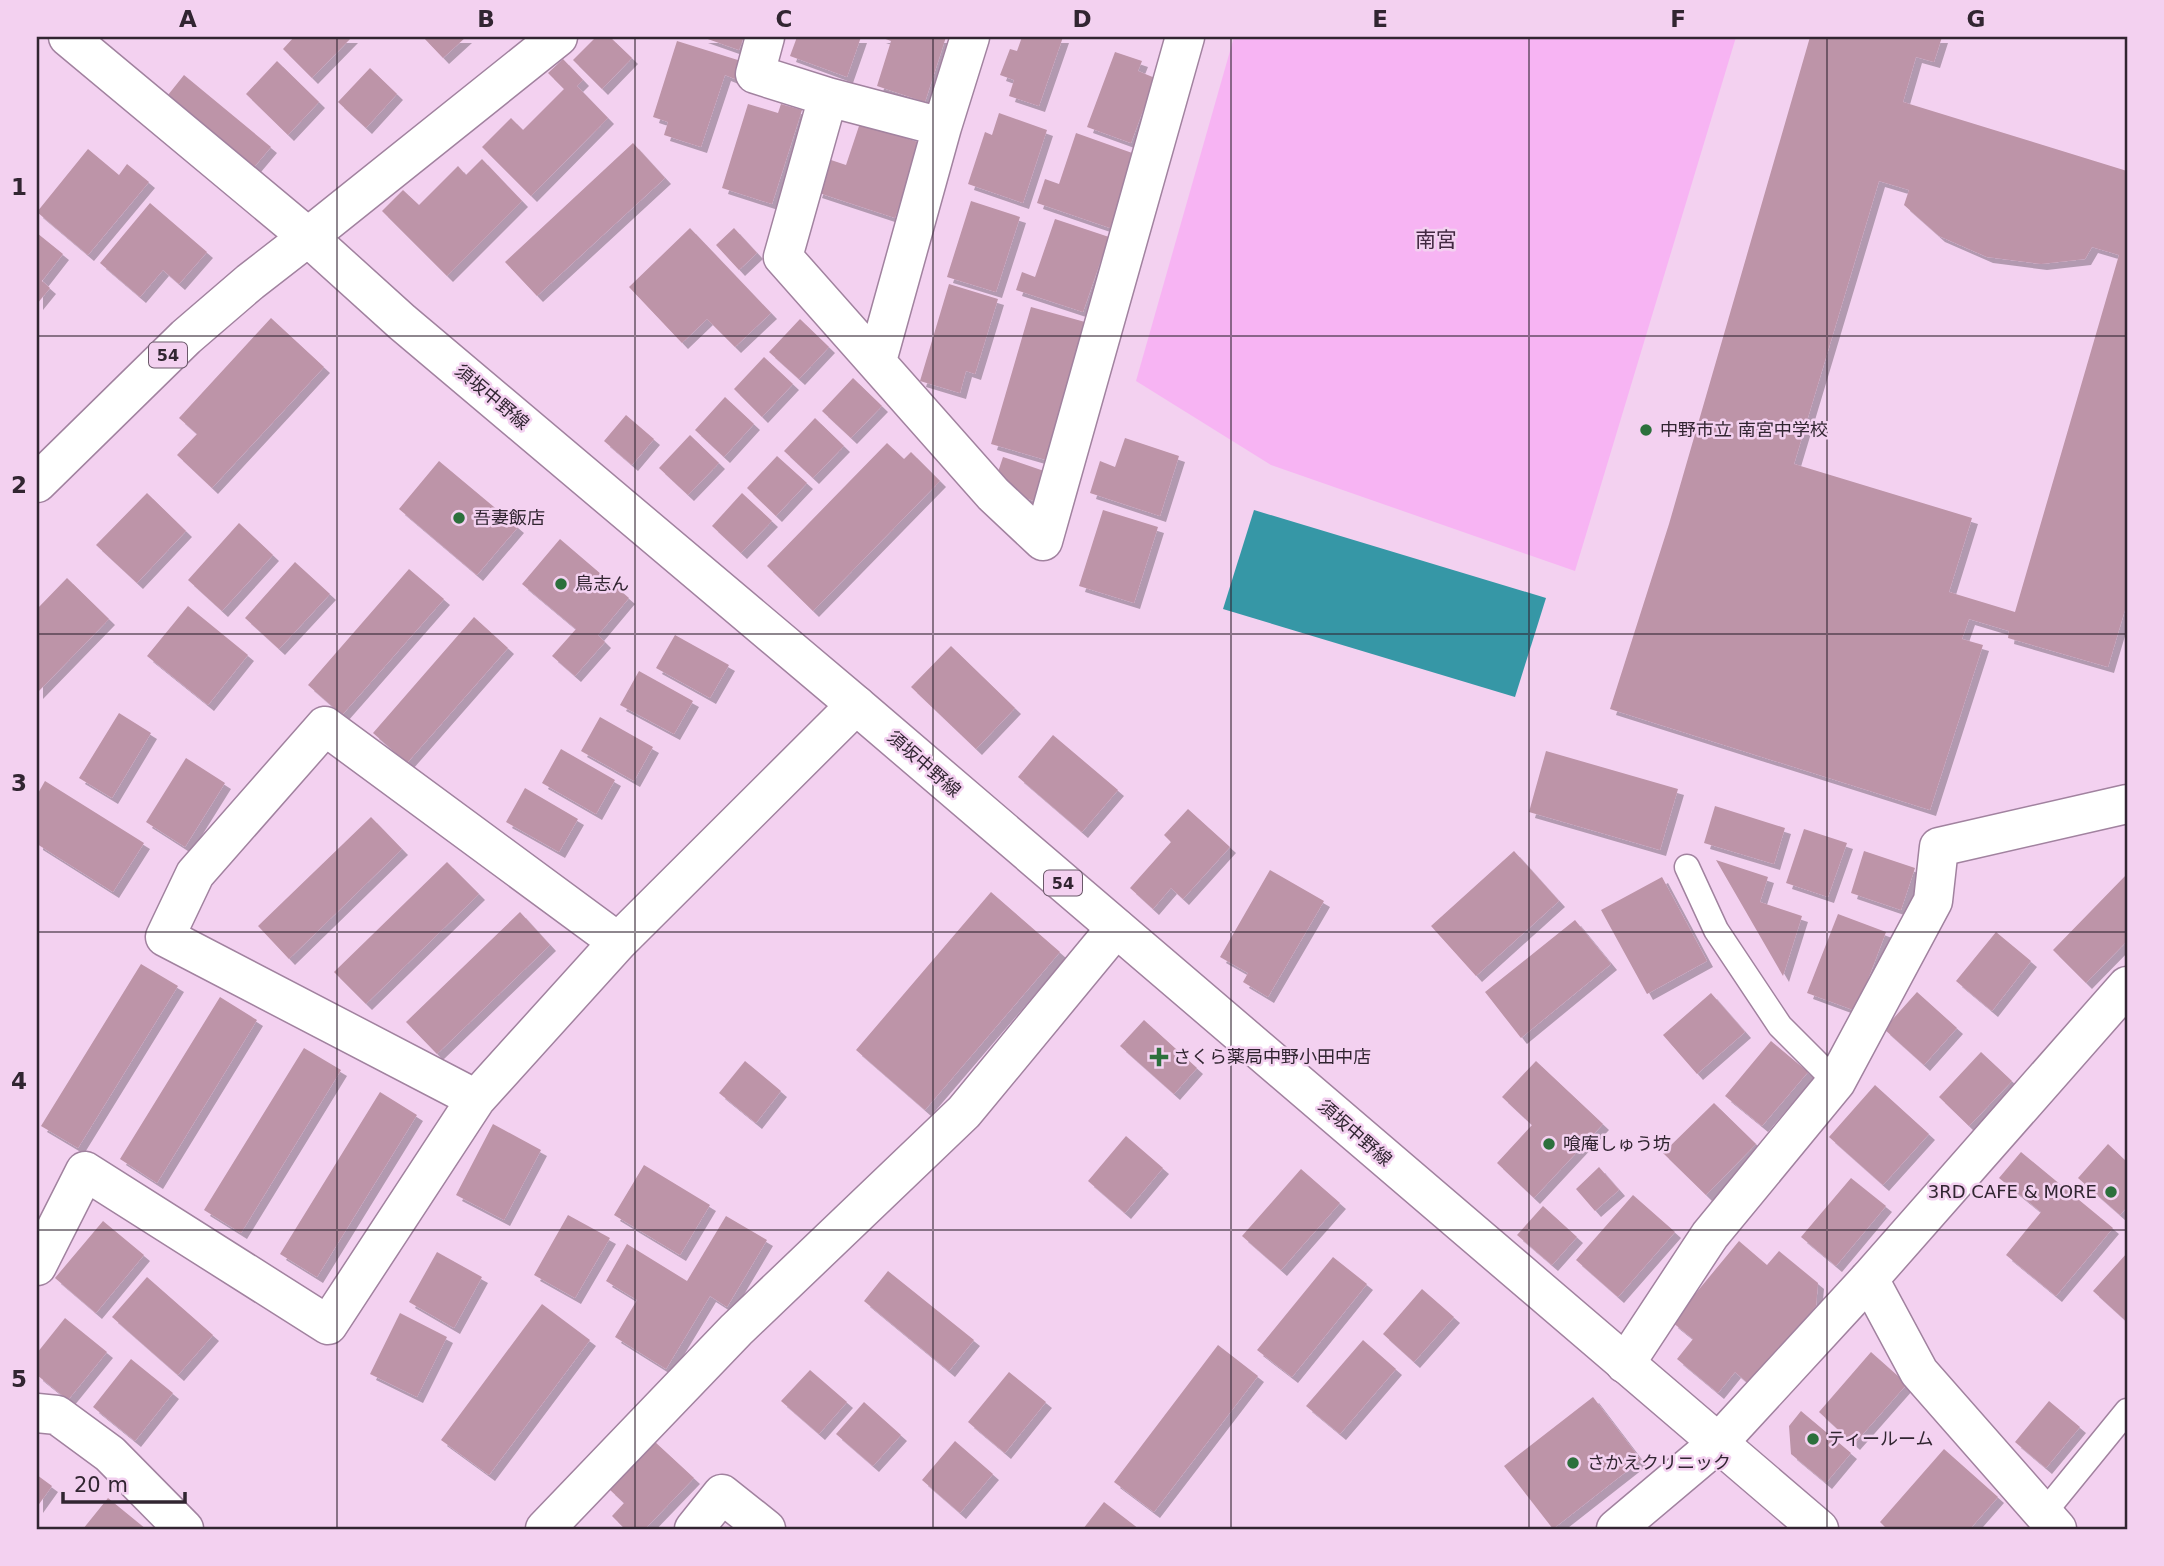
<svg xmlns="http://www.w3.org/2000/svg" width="2164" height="1566" font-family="'DejaVu Sans','Noto Sans JP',sans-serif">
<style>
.green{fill:#f7b4f3}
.water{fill:#3697a6}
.building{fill:#bd94a8;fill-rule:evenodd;filter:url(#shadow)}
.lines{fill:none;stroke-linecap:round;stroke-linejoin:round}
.lane-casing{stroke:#a1829f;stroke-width:27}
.street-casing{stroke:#a1829f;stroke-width:41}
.secondary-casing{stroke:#a1829f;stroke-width:41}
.primary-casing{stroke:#a1829f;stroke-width:41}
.lane{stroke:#fff;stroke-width:24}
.street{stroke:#fff;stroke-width:38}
.secondary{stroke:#fff;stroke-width:38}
.primary{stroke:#fff;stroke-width:38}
.grid{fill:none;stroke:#312531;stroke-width:2;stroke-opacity:0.55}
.poi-dot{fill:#2c703c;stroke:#f3d1f0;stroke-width:2.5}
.labels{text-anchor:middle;stroke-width:5;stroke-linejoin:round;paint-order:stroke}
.shield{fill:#f3d1f0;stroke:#6b596a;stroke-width:2}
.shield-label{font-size:16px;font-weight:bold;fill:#312531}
.street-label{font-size:18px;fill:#312531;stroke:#f3d1f0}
.poi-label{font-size:18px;fill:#312531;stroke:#f3d1f0;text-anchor:start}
.quarter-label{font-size:21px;fill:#432942;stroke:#f3d1f0}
.neatline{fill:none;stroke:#312531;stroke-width:2.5}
.grid-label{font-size:23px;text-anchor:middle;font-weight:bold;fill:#312531}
</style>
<defs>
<filter id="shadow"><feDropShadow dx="6" dy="6" stdDeviation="0" flood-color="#0004"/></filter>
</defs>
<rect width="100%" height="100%" fill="#f3d1f0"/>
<!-- green -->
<path class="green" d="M1234 37H1736L1575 571 1271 465 1136 381Z"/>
<!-- water -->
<path class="water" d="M1254 510 1546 598 1515 697 1223 609Z"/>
<!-- building -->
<path class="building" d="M294 37H352L312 78 283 49Z
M423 37H466L443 58Z
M596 37H610L632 58 602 89 573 60Z
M702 37H744L739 50Z
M797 37H861L847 77 790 56Z
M880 37H946L925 102 877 86 891 41Z
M1022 37H1063L1039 106 1009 96 1014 80 1000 75 1010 49 1017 51Z
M1810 37H1942L1934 62 1916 57 1903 102 2127 171V603L2108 667 2008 638 2009 631 1969 619 1962 639 1983 645 1930 810 1610 709 1669 524ZM1879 181 1909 190 1904 205 1939 236 1987 257 2041 264 2085 259 2092 247 2119 255 2015 612 1949 592 1972 518 1794 464Z
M677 41 741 61 735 79 725 75 701 147 664 135 668 122 653 117Z
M1115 52 1142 61 1138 71 1155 78 1131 143 1087 127Z
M563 59 583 80 577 86 608 118 531 196 482 147 511 118 523 130 564 89 548 73Z
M277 61 319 102 288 135 246 94Z
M370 68 397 94 366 128 338 102Z
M184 75 271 147 250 172 164 100Z
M748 104 778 113 781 104 802 110 772 204 722 188Z
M999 113 1047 130 1023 203 968 184 985 132 992 135Z
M860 123 921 143 895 218 816 192 828 159 846 165Z
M1076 133 1135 154 1110 228 1037 203 1045 179 1059 184Z
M633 143 665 178 537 296 505 262Z
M88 149 119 175 127 164 149 182 88 255 37 212Z
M482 159 522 201 447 276 382 211 403 190 419 205 458 166 466 175Z
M971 201 1020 217 996 292 947 277Z
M150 203 207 252 179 284 163 270 140 297 100 263Z
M1055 219 1109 237 1083 312 1016 290 1022 272 1035 277Z
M690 228 771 313 735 347 707 319 682 343 629 287Z
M734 228 757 253 739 270 716 245Z
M37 233 63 254 42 281 50 288 37 304Z
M949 284 998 299 975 374 966 371 960 393 920 381Z
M1031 307 1085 322 1046 460 991 444Z
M271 318 324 367 212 488 177 455 197 434 179 418Z
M800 319 829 347 799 379 769 352Z
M764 357 793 384 762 417 734 389Z
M853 378 882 406 851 438 822 411Z
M725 397 754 424 724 457 695 430Z
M626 415 654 439 632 465 604 441Z
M815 418 844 446 813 478 784 451Z
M690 435 719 463 688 495 659 468Z
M1125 438 1179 456 1160 516 1090 493 1100 461 1115 467Z
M887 443 904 459 911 452 940 481 813 611 767 566Z
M777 456 807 483 776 516 747 488Z
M1003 457 1044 471 1034 501 1012 493 998 472Z
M439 461 518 527 477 575 399 509Z
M147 493 186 531 137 583 96 545Z
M742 493 772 521 741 553 712 526Z
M1103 510 1158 527 1134 603 1079 586Z
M239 523 273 555 222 611 188 580Z
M560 539 629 598 598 635 605 642 575 676 552 656 576 629 522 584Z
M295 562 330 594 279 649 245 618Z
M409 569 444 599 342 715 308 685Z
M67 578 109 619 37 693V609Z
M188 606 248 655 208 705 147 656Z
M474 617 508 648 407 763 373 733Z
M675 635 729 665 710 698 656 668Z
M951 646 1015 708 976 749 911 687Z
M639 671 693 701 674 734 620 705Z
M119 713 151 733 112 798 79 778Z
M600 717 653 747 634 781 581 751Z
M1053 735 1118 790 1082 832 1018 777Z
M561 749 615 780 596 814 542 783Z
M1546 751 1678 789 1660 850 1529 812Z
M186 758 225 783 185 847 146 822Z
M45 781 144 843 113 892 37 844V795Z
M525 788 578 819 559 852 506 822Z
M1715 806 1785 828 1774 864 1704 843Z
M1188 809 1230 847 1183 899 1171 888 1153 909 1130 888 1171 842 1164 835Z
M371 817 402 849 289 959 258 926Z
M1804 829 1847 843 1828 897 1786 883Z
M1514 851 1559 901 1476 976 1431 926Z
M1864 851 1915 868 1901 910 1851 893Z
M1716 860 1768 877 1760 902 1802 916 1783 976Z
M447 862 479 894 366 1004 334 972Z
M1270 870 1324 901 1268 997 1243 982 1248 973 1220 957Z
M2127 874V941L2086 983 2053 950Z
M1662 877 1707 961 1647 994 1601 910Z
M991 892 1060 952 925 1110 856 1050Z
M520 912 550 945 437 1054 406 1022Z
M1838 914 1886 932 1856 1011 1807 993Z
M1575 920 1611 964 1521 1038 1485 992Z
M1996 932 2031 961 1992 1011 1956 981Z
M141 964 178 986 78 1148 41 1126Z
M1917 992 1957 1028 1924 1065 1884 1029Z
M1711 993 1745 1032 1697 1074 1663 1035Z
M220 997 257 1020 157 1183 120 1159Z
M1144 1020 1197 1068 1174 1094 1120 1046Z
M1771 1041 1808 1072 1762 1126 1725 1096Z
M304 1048 341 1070 241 1233 204 1210Z
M1981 1052 2012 1081 1969 1126 1939 1097Z
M745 1061 781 1091 756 1123 719 1093Z
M1536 1061 1603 1124 1534 1198 1497 1163 1532 1125 1502 1097Z
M1875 1085 1929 1134 1883 1185 1829 1137Z
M380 1092 417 1115 317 1277 280 1254Z
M1714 1103 1756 1144 1706 1195 1663 1153Z
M493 1124 541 1150 504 1220 456 1195Z
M1126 1136 1163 1168 1125 1213 1088 1181Z
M2108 1144 2127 1162V1207L2120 1215 2078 1178Z
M2021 1152 2113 1228 2056 1296 2006 1255 2041 1212 1999 1178Z
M644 1165 710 1205 680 1255 614 1215Z
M1599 1167 1619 1190 1595 1211 1576 1189Z
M1301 1169 1340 1203 1281 1270 1242 1236Z
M1851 1178 1886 1206 1836 1266 1801 1237Z
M1633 1195 1675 1232 1618 1297 1576 1260Z
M1543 1206 1577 1237 1552 1265 1517 1235Z
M568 1215 610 1238 575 1298 534 1275Z
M726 1216 767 1240 727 1307 710 1296 666 1369 615 1337 637 1300 606 1281 627 1244 687 1281Z
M103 1221 144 1255 96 1313 55 1278Z
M1739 1241 1767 1265 1779 1251 1818 1283 1816 1306 1750 1385 1735 1372 1718 1393 1677 1359 1693 1339 1672 1322Z
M437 1252 482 1277 454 1328 409 1302Z
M2127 1253V1322L2093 1291Z
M1333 1257 1367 1284 1292 1377 1257 1350Z
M888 1271 974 1340 949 1371 864 1301Z
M147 1277 213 1335 178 1375 112 1317Z
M1422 1289 1454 1317 1414 1362 1383 1334Z
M542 1304 590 1340 489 1475 441 1440Z
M400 1313 447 1337 417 1397 370 1374Z
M65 1318 107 1352 68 1400 37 1375V1353Z
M1363 1340 1396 1369 1340 1434 1306 1406Z
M1218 1345 1258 1376 1154 1512 1114 1482Z
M1871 1352 1907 1384 1854 1444 1819 1412Z
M131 1359 173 1393 135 1441 93 1407Z
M810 1370 847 1402 819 1434 781 1401Z
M1009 1372 1046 1402 1005 1453 968 1422Z
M1593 1397 1641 1460 1553 1529 1504 1466Z
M2049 1401 2080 1427 2046 1468 2015 1442Z
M864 1402 901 1435 873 1466 836 1434Z
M1801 1411 1851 1453 1826 1483 1791 1454 1789 1426Z
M654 1441 694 1478 645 1529H625L612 1516 624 1503 609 1489Z
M955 1441 993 1474 960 1513 922 1480Z
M1944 1449 1998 1497 1970 1529H1887L1880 1522Z
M37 1475 52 1486 37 1507Z
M108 1498 146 1529H83Z
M1104 1502 1139 1529H1083Z"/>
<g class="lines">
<defs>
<path id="lane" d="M1687 867 1716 930 1780 1026 1836 1082
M2043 1514 2127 1411"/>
<path id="street" d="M68 37 308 237 558 37
M765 37 755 74 828 97 942 127
M828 97 783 257 993 494 1043 541 1185 37
M877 361 942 127 970 37
M476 1099 165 937 195 874 325 726 618 942
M37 1266 85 1171 328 1325 476 1099 618 942 856 705
M1869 1279 1919 1372 2057 1529
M1625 1364 1710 1235 1836 1082 1933 901 1939 847 2127 804
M37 1413 57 1415 110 1454 184 1529
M545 1529 736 1330 964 1112 1116 928
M694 1529 722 1494 766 1529
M1616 1529 1718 1443"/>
<path id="secondary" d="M1718 1443 1869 1279 2127 986"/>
<path id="primary" d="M37 483 186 337 250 282 308 237 402 322 856 705 1819 1529"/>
</defs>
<!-- lane casing -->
<use href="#lane" class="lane-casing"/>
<!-- street casing -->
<use href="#street" class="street-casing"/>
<!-- secondary casing -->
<use href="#secondary" class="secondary-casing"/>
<!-- primary casing -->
<use href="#primary" class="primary-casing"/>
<!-- lane -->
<use href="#lane" class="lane"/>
<!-- street -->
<use href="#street" class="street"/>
<!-- secondary -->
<use href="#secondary" class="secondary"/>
<!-- primary -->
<use href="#primary" class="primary"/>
</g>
<!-- grid -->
<path class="grid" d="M337 37V1529M635 37V1529M933 37V1529M1231 37V1529M1529 37V1529M1827 37V1529M37 336H2127M37 634H2127M37 932H2127M37 1230H2127"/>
<!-- markers -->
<g class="poi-dot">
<circle cx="1646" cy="430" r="7"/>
<circle cx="459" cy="518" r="7"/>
<circle cx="561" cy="584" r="7"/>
<path d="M1155.5 1046.5h7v7h7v7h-7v7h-7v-7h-7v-7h7z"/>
<circle cx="1549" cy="1144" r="7"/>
<circle cx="2111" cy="1192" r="7"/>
<circle cx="1813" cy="1439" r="7"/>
<circle cx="1573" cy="1463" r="7"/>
</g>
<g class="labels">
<!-- shield labels -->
<g class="shield">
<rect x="149" y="342.5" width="38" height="25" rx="5"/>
<rect x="1044" y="870.5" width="38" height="25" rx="5"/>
</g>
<g class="shield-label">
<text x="168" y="361">54</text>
<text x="1063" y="889">54</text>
</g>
<!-- street labels -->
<g class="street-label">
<text transform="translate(492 397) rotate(40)" y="6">須坂中野線</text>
<text transform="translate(924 764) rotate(41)" y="6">須坂中野線</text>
<text transform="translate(1355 1133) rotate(41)" y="6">須坂中野線</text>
</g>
<!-- poi labels -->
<g class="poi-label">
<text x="1660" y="436">中野市立 南宮中学校</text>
<text x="473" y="524">吾妻飯店</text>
<text x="575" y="590">鳥志ん</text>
<text x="1173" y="1063">さくら薬局中野小田中店</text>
<text x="1563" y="1150">喰庵しゅう坊</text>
<text x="2097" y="1198" text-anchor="end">3RD CAFE &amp; MORE</text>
<text x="1827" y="1445">ティールーム</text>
<text x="1587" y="1469">さかえクリニック</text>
</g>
<!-- quarter labels -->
<g class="quarter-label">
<text x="1436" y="247">南宮</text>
</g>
</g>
<!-- border -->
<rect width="2164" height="1566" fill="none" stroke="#f3d1f0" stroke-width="77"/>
<!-- scale -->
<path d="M63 1492v10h122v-10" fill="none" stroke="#312531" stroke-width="3.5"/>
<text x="74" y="1492" font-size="21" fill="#312531" stroke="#f3d1f0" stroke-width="5" paint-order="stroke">20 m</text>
<rect x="38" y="38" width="2088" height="1490" class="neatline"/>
<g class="grid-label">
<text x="188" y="27">A</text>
<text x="486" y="27">B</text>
<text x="784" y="27">C</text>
<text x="1082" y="27">D</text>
<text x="1380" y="27">E</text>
<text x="1678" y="27">F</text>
<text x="1976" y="27">G</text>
<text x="19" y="195">1</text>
<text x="19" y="493">2</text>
<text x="19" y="791">3</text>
<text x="19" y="1089">4</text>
<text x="19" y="1387">5</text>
</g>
</svg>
